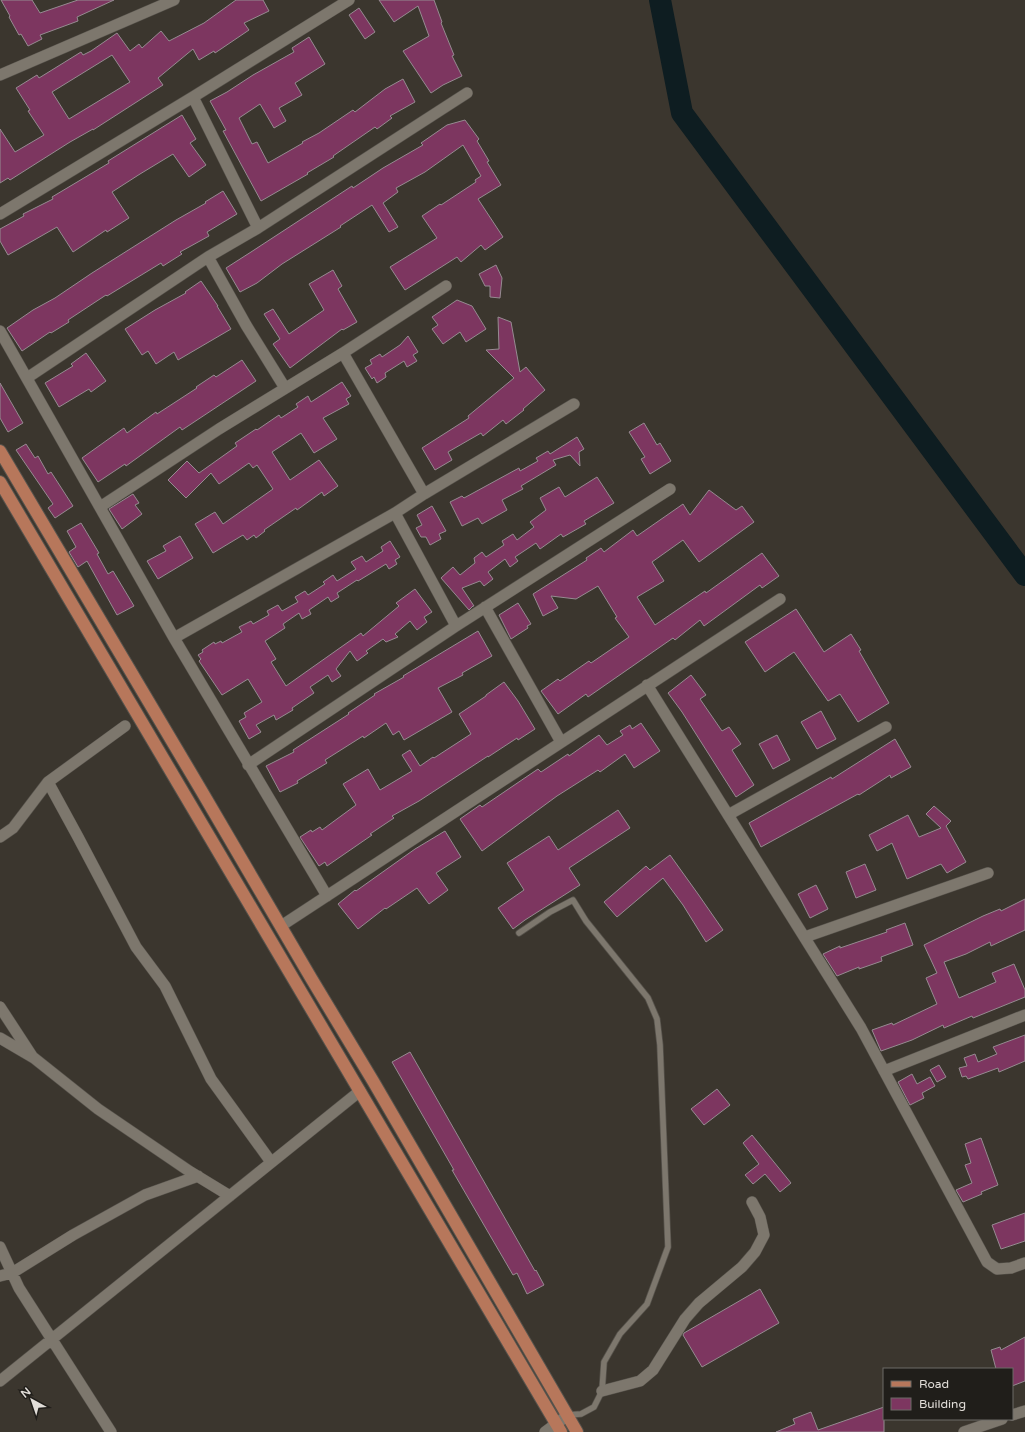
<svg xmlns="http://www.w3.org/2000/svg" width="1025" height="1432" font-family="'Varela Round',sans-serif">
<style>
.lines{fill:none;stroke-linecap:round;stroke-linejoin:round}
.river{stroke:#0e1d21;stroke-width:22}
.building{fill:#7d3660;stroke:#968b91;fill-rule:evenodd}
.lane-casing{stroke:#57534c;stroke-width:7}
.street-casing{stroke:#57534c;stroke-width:12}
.primary-casing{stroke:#57534c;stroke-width:14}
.lane{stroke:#7d776d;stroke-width:5.5}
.street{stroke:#7d776d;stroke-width:11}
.primary{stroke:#b7775b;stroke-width:12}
</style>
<rect width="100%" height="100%" fill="#3b362e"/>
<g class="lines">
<!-- river -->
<path class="river" d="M660 0 682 113 1025 575"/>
</g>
<!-- building -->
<path class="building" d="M1 0H32L40 13 78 0H114L77 17 78 21 40 35 42 39 28 46 21 34 19 35 9 17 10 16Z
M236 0H263L269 11 244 23 249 30 215 53 214 51 199 60 193 49 158 78 163 85 93 130V129L70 142 10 180 8 178 0 183V129L15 152 44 135 28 111 30 110 16 88 37 75 39 78 81 52 83 55 91 51 117 33 130 51 139 44 142 48 161 31 169 41 204 23ZM112 55 130 82 69 119 52 92Z
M379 0H434L442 22 441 23 454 55 452 56 462 76 443 85 431 93 403 51 429 36 418 6 394 22Z
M359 8 375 32 365 39 349 15Z
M309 37 325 64 295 83 302 95 279 108 286 121 274 128 260 104 239 118 252 144 257 142 268 163 303 143 302 142 319 133 353 110 355 112 385 89 403 79 415 102 390 116 392 118 377 129 375 127 333 156 334 157 307 173 308 174 261 201 223 131 226 130 210 101 227 92 253 75 294 52 292 48Z
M182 115 196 139 190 143 206 165 189 177 173 154 140 174 112 192 129 218 107 232 106 230 73 252 57 227 8 255 0 241V229L24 216 23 214 53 199 52 197 109 163 108 161Z
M465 120 479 139 477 141 489 161 487 162 501 185 478 199 503 237 485 250 481 245 461 262 457 257 405 290 390 267 437 238 422 216 440 204 441 205 476 182 475 180 481 176 463 145 425 172 396 188 398 192 383 203 398 227 389 232 372 205 340 226 341 227 282 264 257 283 240 292 226 268 251 252 352 186 353 188 383 168 423 145 421 143 447 125Z
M223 191 237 214 207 232 209 236 180 252 182 254 163 266 161 263 107 296 106 295 68 320 69 322 51 333 50 332 22 351 7 328 33 310 55 298 92 273 176 220 206 203 205 202Z
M496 265 502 278 500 298 490 297V286H485L479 274Z
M333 270 342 286 338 289 357 322 343 330 342 329 290 368 273 344 280 339 264 314 273 309 289 334 324 310 309 284Z
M201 281 218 306H217L231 329 178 360 174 352 156 364 148 351 142 355 125 329 155 310 186 293 185 292Z
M457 300 472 306 486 329 466 342 460 332 443 344 432 329 438 325 432 317Z
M498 317 511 322 520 372 526 367 545 390 523 409 524 410 506 424 503 420 483 436 481 433 448 452 452 460 435 470 422 448 469 418 468 416 514 378 486 350 499 349Z
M408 336 418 352 413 355 417 361 407 367 404 361 385 373 386 377 377 383 374 377 372 379 365 368 372 364 370 360 380 354 382 357 400 345Z
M86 353 106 381 91 392 89 389 59 407 45 383 73 366 71 364Z
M242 360 256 381 182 430 180 427 126 466 125 464 98 482 82 458 124 428 127 433 156 412 157 414 197 388 196 387 214 375 216 377Z
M342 382 351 396 346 399 349 404 323 418 337 439 314 453 301 433 272 452 290 480 319 460 338 486 324 496 322 492 297 510 296 508 264 530 265 531 256 538 254 535 247 540 243 535 213 553 195 524 215 512 223 524 273 489 257 465 253 468 249 463 219 484 211 473 186 498 168 480 187 461 199 473 237 446 235 443 256 429 257 430 279 415 281 418 298 407 296 404 308 396 311 402Z
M0 383 23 423 8 432 0 418Z
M644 423 657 445 660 443 671 461 650 474 641 459 645 457 629 432Z
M577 437 584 449 579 452 580 466 570 455 553 460 556 465 521 486 523 489 502 500 507 510 482 524 478 518 462 526 450 502 462 496 464 498 519 468 520 471 538 461 536 458 548 451 550 454Z
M26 444 35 458 38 456 48 474 51 472 73 506 55 518 48 508 53 504 16 450Z
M597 477 614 503 584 521 586 524 563 537 561 534 540 549 536 543 515 557 518 561 510 567 505 559 488 572 493 579 484 586 480 581 462 588 474 606H473L469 610 441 578 453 567 460 575 475 563 474 558 482 552 486 557 504 545 502 541 513 534 517 540 534 527 530 522 546 510 540 498 559 487 565 497Z
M709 490 736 510 742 506 754 522 699 562 683 540 652 562 664 581 637 597 655 625 705 591 706 593 762 553 779 576 762 588 760 585 704 626 700 620 675 640 673 638 588 697 586 694 558 714 541 691 558 679 560 681 589 661 591 663 629 637 615 618 617 617 598 586 576 599 551 596 558 608 543 616 533 594 587 560 586 558 601 548 604 552 633 530 637 536 683 504 690 515Z
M133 494 139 503 135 505 142 514 122 529 109 509Z
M432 506 446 531 439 534 441 539 430 545 426 537H421L416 528 422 525 417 515Z
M81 523 99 553 97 554 108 574 113 571 134 606 117 615 87 561 78 567 69 552 76 547 67 531Z
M180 536 193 558 158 579 147 561 166 551 163 546Z
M390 541 400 557 395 560 397 564 389 569 386 564 358 581 357 580 337 593 339 597 331 602 328 597 309 610 311 614 302 619 299 613 283 624 285 628 265 641 276 659 271 662 286 686 361 633 363 636 399 606 396 603 415 589 432 612 424 617 427 622 417 630 410 621 395 634 398 637 386 642 383 639 366 651 368 653 357 661 350 651 336 669 341 676 332 682 328 675 310 687 314 693 292 708 293 710 276 720 274 715 256 725 261 732 249 739 239 721 246 717 244 713 262 702 248 679 222 695 199 661 201 659 198 655 203 652 202 650 214 642 215 644 221 641 222 643 242 632 239 627 251 621 253 624 269 615 267 611 278 605 282 611 298 602 295 597 305 591 308 595 325 584 323 582 333 575 337 581 356 569 351 562 362 556 366 562 383 551 381 547Z
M518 603 531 624 527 626 528 628 511 639 499 615Z
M796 609 824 652 851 634 861 650 859 651 889 703 858 722 840 694 828 701 794 652 765 672 745 642Z
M478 631 492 656 462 673 463 675 438 688 452 712 404 740 399 731 393 735 386 723 364 738 363 736 325 760 327 763 297 781 298 783 280 792 266 766 294 752 293 750 349 714 348 713 375 695 374 694 404 677 403 676Z
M691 675 706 695 700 699 722 731 729 727 741 744 732 750 754 785 736 797 682 712 668 693Z
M504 682 518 701 535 729 518 740 517 738 488 757V756L419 801 392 816 394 818 370 834 372 835 327 866 325 862 319 866 300 837 311 830 312 832 320 827 322 830 356 805 343 784 368 769 380 790 412 771 402 755 410 750 420 766 433 757 434 758 471 734 459 714 486 696V695Z
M821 711 836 739 817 749 801 722Z
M641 723 660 751 634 768 625 754 600 772 598 770 557 796 482 851 460 819 480 805 482 807 538 769 541 772 568 754 569 756 599 735 607 745 623 735 620 731 630 725 632 729Z
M777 735 790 760 773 769 759 744Z
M895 739 911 767 891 778 890 775 859 795 858 794 761 847 749 823 831 777 832 779Z
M934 806 951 821 946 826 966 862 947 873 941 864 907 879 892 843 877 851 869 835 908 815 919 837 941 828 926 814Z
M618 810 630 828 569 868 580 885 525 920 513 929 498 908 524 890 507 863 549 836 558 850Z
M445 831 461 857 436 873 448 890 429 904 417 888 386 909 385 908 358 929 338 904 355 890 356 891 415 849Z
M670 855 698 894 723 930 706 942 683 905 663 878 617 917 604 902 646 866 650 870Z
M865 864 876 890 856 898 846 872Z
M816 885 828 909 810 918 798 894Z
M1025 899V930L991 946 990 942 966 954 944 962 959 998 996 982 992 973 1014 964 1025 990V997L973 1018 972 1016 944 1028 943 1025 912 1040 881 1051 872 1030 892 1023 893 1025 937 1004 926 978 937 973 924 945 983 916 1000 909 1001 911Z
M905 923 913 945 881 957 882 961 859 969V967L837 976 823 954 840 946V948L887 932 886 930Z
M1025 1035V1061L999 1072 998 1068 968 1079 966 1076 962 1077 959 1068 967 1066 964 1058 975 1054 978 1062 997 1054 993 1047Z
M410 1052 535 1271 536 1270 544 1285 527 1294 517 1273 513 1275 452 1170H454L392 1062Z
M939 1065 946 1077 937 1082 930 1070Z
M912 1074 917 1084 930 1077 935 1086 922 1093 924 1098 910 1105 898 1082Z
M717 1089 730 1105 704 1125 691 1109Z
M752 1135 791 1183 780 1192 765 1174 753 1184 745 1175 759 1164 743 1143Z
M981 1138 998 1185 981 1192 982 1194 963 1202 956 1190 972 1183 965 1165 971 1163 965 1144Z
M1025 1213V1241L1001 1249 992 1225Z
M760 1289 779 1323 702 1367 683 1335 684 1333Z
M1025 1337V1381L1012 1386V1369H996L991 1350 1000 1347 1001 1350Z
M884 1407V1432H776L795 1424 793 1419 811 1412 818 1430Z"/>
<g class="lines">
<defs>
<path id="lane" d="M519 933 550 912 573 900 586 921 648 998 657 1019 660 1045 668 1247 647 1304 620 1334 604 1362 602 1391 594 1407 581 1414 568 1415"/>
<path id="street" d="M0 75 174 0
M193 97 258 228
M0 214 193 97 349 0
M208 257 246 325 285 388
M0 331 174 638 327 896
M343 353 424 494
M27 378 208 257 258 228 467 93
M100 507 219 429 343 353 446 286
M395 513 456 626
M485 607 561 742
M174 638 395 513 424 494 574 404
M647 685 861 1028 987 1262 997 1269 1011 1268 1025 1263
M125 726 48 782 78 837 136 947 165 986 211 1079 271 1162
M248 765 456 626 670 489
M728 815 886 727
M0 837 13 828 48 782
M281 926 780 599
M805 937 988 873
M0 1007 32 1056
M0 1038 34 1058 98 1109 189 1171 230 1196
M884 1071 1025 1015
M0 1247 19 1288 111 1432
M0 1276 12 1273 73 1235 145 1195 198 1176
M0 1381 360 1091
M602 1391 640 1381 653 1370 685 1319 699 1303 742 1267 755 1252 764 1235 760 1217 752 1202
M1012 1415 1025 1411
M545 1432 568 1415
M964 1432 1002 1419"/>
<path id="primary" d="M0 451 201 790 311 978 373 1081 577 1432
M0 482 561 1432"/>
</defs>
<!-- lane casing -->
<use href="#lane" class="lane-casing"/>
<!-- street casing -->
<use href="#street" class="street-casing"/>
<!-- primary casing -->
<use href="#primary" class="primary-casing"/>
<!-- lane -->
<use href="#lane" class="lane"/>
<!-- street -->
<use href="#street" class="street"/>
<!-- primary -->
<use href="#primary" class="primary"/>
</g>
<!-- legend -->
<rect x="883" y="1368" width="130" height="52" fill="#201e1a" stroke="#6d6a66"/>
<rect x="891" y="1381" width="20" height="6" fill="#b7775b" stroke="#6d6a66"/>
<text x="919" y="1388" font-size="12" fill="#e1ddd8">Road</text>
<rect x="891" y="1398" width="20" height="12" fill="#7d3660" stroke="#6d6a66"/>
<text x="919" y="1408" font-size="12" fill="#e1ddd8">Building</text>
<!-- north arrow -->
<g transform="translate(32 1400) rotate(320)" stroke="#201e1a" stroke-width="3" paint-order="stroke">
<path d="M0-3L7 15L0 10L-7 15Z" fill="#e1ddd8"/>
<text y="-6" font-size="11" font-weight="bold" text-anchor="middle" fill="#e1ddd8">N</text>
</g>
</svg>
